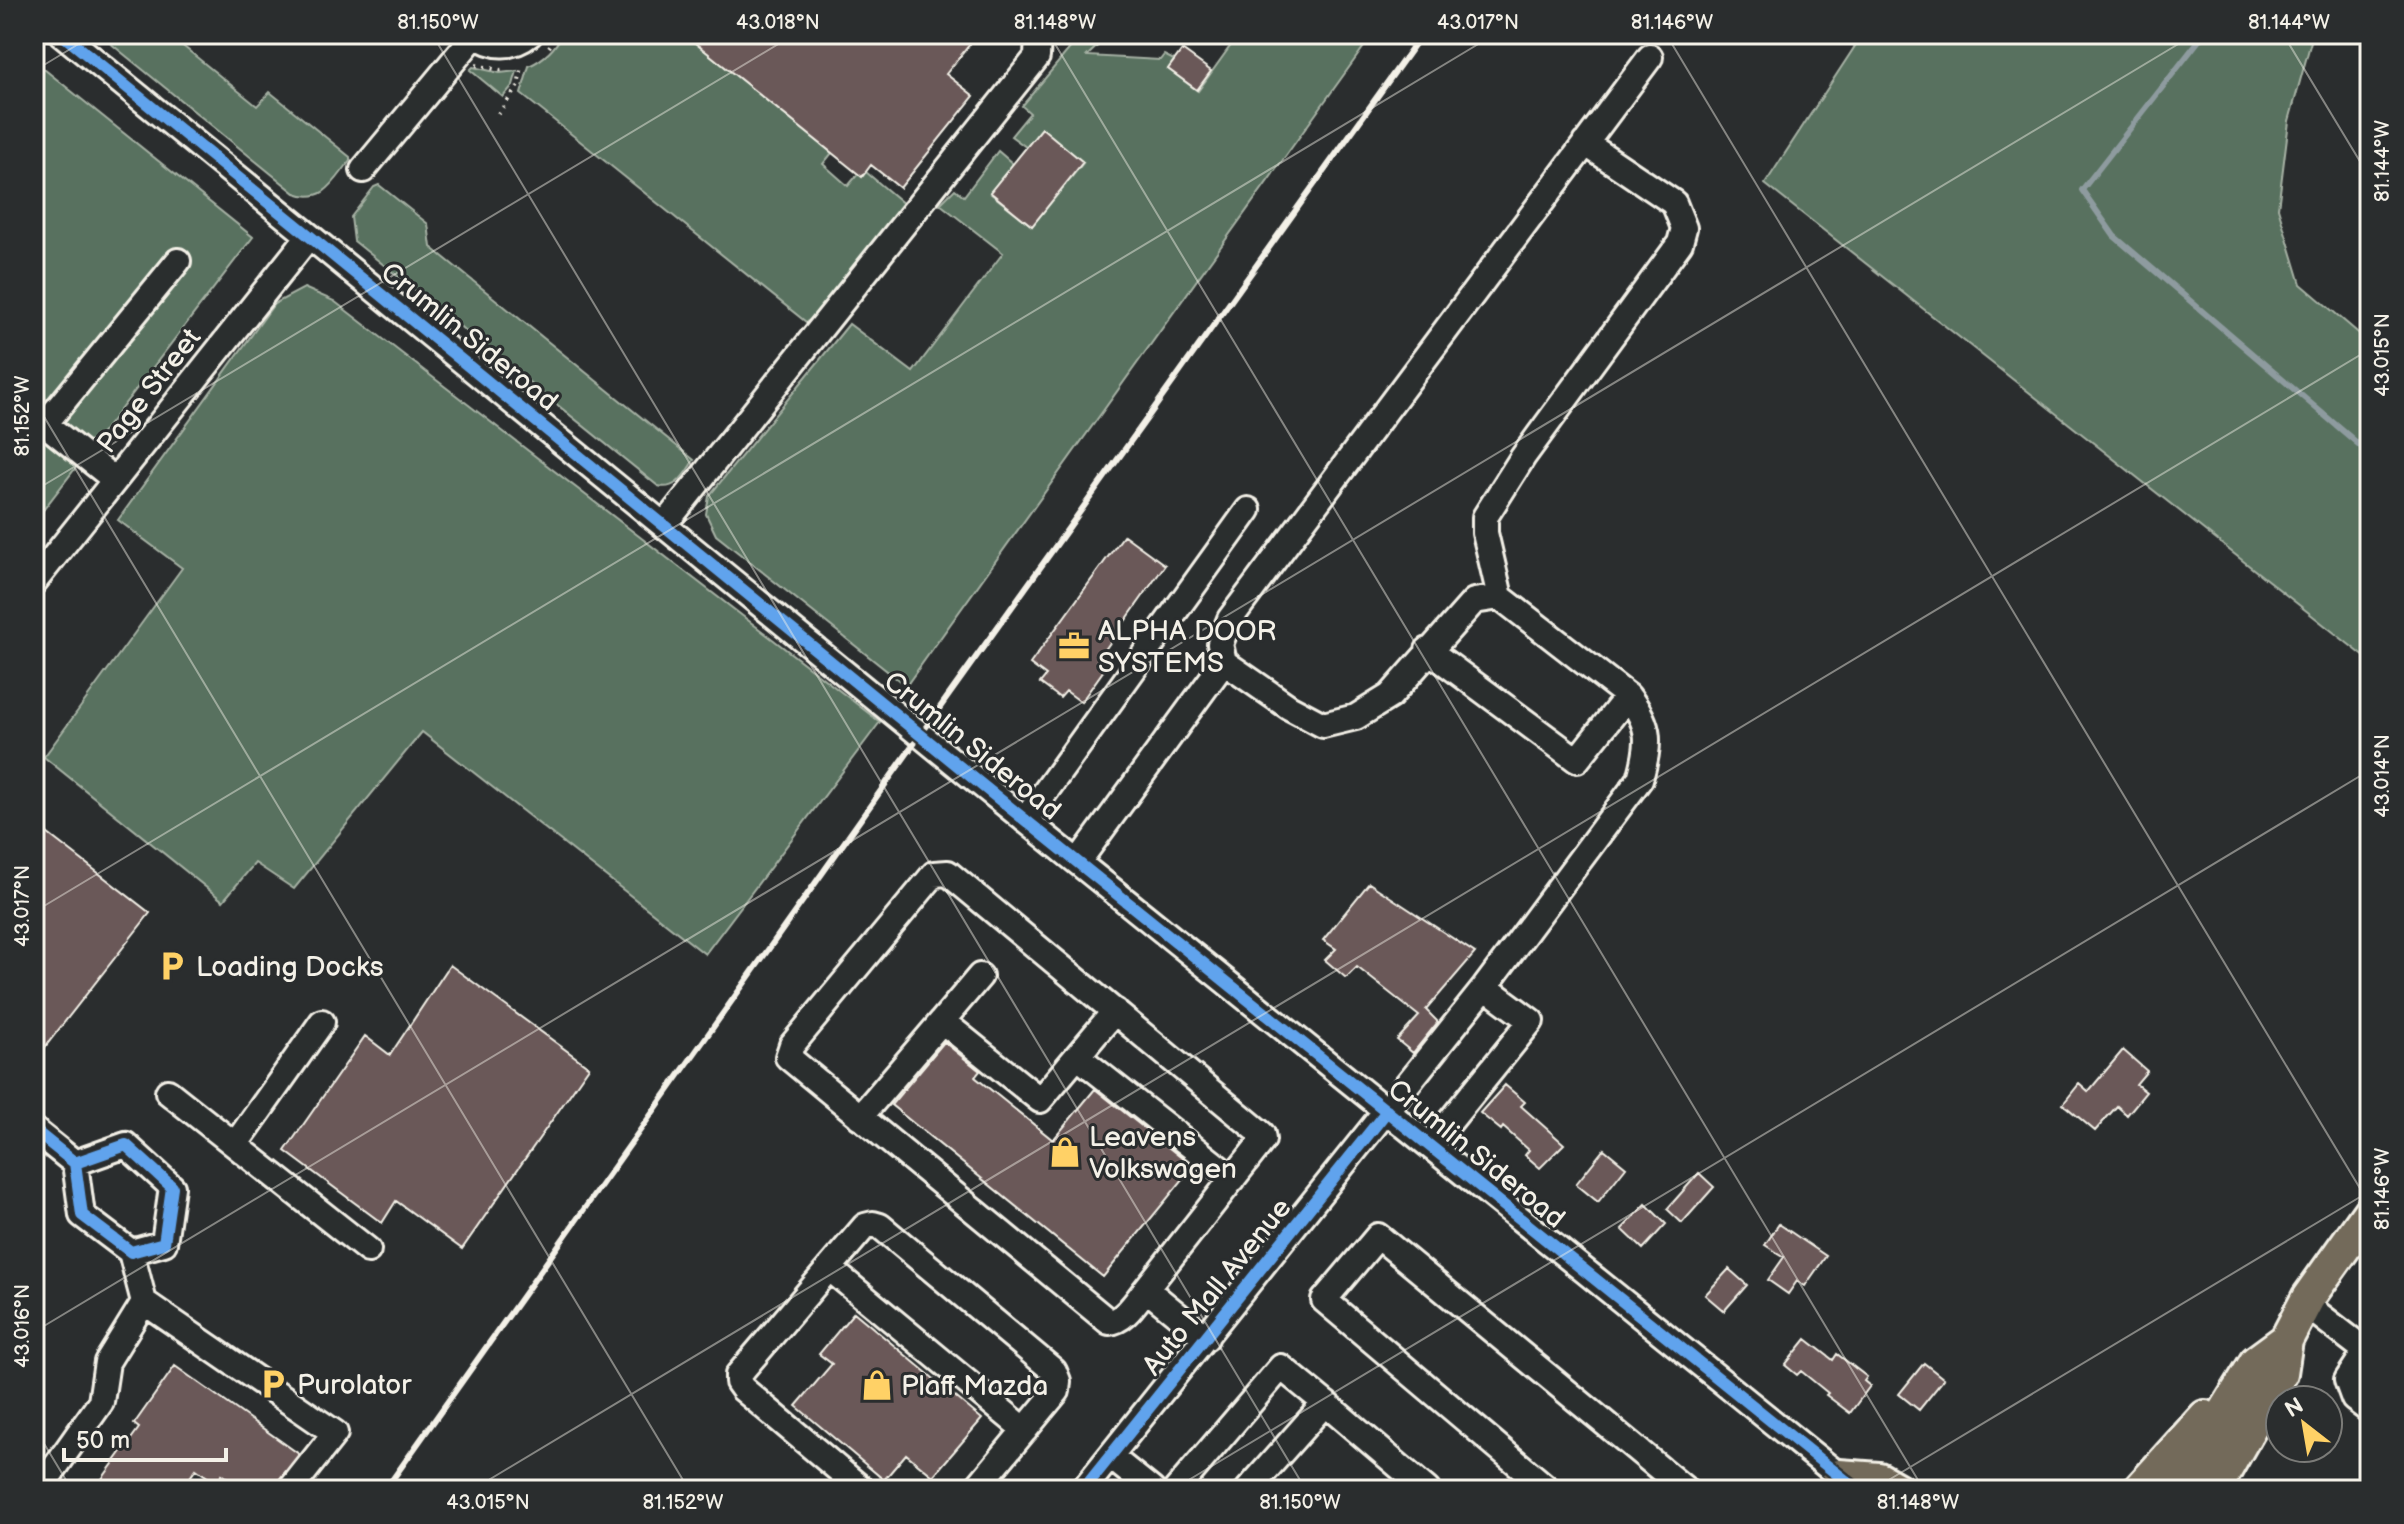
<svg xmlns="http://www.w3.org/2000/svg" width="2404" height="1524" font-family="'Balsamiq Sans',sans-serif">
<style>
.green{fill:#58715f;stroke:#a6b1a4;stroke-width:2}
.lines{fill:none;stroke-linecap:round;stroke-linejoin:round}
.stream{stroke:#8e9b9f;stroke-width:6}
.building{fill:#6b5858;stroke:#f4f1e8;stroke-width:2}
.minor-casing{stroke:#f4f1e8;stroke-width:30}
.major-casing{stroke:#f4f1e8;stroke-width:38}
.path{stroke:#f4f1e8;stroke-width:4;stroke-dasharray:2 6;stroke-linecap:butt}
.minor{stroke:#2a2d2e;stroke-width:24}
.major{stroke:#736b5a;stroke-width:32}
.rail{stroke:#f4f1e8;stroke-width:6}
.cycleway-casing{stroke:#2a2d2e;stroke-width:17}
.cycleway{stroke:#60a3ed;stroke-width:12}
.ticks{fill:none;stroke:#f4f1e8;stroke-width:2;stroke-opacity:0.45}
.labels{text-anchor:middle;stroke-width:6;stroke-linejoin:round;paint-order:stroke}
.street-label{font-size:28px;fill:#f4f1e8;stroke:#2a2d2e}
.poi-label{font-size:28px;fill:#f4f1e8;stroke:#2a2d2e;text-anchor:start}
.neatline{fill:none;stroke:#f4f1e8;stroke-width:3}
.ticks-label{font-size:20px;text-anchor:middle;fill:#f4f1e8}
</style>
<rect width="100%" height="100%" fill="#2a2d2e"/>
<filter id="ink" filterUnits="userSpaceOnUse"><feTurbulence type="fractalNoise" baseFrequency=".0125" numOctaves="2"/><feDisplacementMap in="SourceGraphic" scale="16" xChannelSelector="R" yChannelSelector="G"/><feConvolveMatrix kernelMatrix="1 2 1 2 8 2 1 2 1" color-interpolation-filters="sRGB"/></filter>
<g filter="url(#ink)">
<!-- green -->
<path class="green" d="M99 34H168L257 106 270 92 350 157V161C334 181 324 204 295 193Z
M562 34H684L832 153 823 164 848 186 858 174 862 176 866 172 905 205 815 317 806 322 521 94 529 66C544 59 555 50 562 34Z
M1075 34H1110L1087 56 1160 60 1164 55 1174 60 1168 69 1198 91 1239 34H1373L906 686 716 535 706 514 709 496 849 324 913 372 1003 253 940 204 955 189 964 196 998 151 1013 164 990 193 1032 226 1083 163 1026 147 1011 136 1030 113 1022 106 1071 47Z
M1863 34H2313L2289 121 2278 208 2301 284 2370 343V661L1765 184Z
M34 61 253 237 34 522Z
M473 67 500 73 517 71 513 85 503 97 470 70Z
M379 185 428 224 431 247 694 460C685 473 677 491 658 486L354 241 351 217 374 187Z
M304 288 334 301 880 722 705 954 422 732 294 889 255 863 223 901 44 757 182 568 118 520 274 304Z"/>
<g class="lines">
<!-- stream -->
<path class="stream" d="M2204 34 2082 190 2114 236 2370 454"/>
</g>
<!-- building -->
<path class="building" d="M684 34H978L946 74 974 96 900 188 871 165 862 177Z
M1182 50 1211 71 1197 90 1168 69Z
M1042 128 1083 162 1032 226 990 192Z
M1124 535 1165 565 1097 661 1106 667 1081 702 1066 691 1060 698 1040 683 1046 676 1030 664Z
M34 823 150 913 34 1061Z
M1369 883 1475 953 1426 1010 1438 1022 1413 1053 1397 1040 1419 1016 1357 967 1346 978 1325 960 1336 949 1323 940Z
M450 965 589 1067 462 1249 396 1201 382 1223 285 1151 365 1036 390 1055Z
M944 1042 980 1071 975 1077 1053 1140 1095 1089 1193 1167 1103 1277 891 1105Z
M2123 1050 2147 1071 2136 1084 2146 1092 2127 1115 2117 1106 2095 1131 2063 1104 2079 1084 2088 1092Z
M1505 1085 1525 1102 1521 1106 1564 1144 1540 1168 1525 1155 1529 1150 1503 1127 1501 1130 1480 1113Z
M1604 1149 1626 1167 1598 1202 1576 1184Z
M1699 1173 1714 1187 1682 1223 1667 1209Z
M1646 1204 1666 1224 1643 1249 1622 1229Z
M1779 1224 1826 1256 1805 1286 1797 1281 1788 1294 1768 1280 1784 1257 1765 1245Z
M1729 1269 1747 1285 1724 1311 1705 1295Z
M854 1312 982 1419 933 1476 906 1454 884 1480 796 1406 832 1364 819 1354Z
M1806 1339 1833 1360 1837 1354 1867 1377 1864 1381 1870 1386 1850 1413 1826 1395 1828 1393 1801 1371 1797 1375 1785 1365Z
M1924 1363 1944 1379 1919 1410 1899 1394Z
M175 1366 299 1454 278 1481 275 1490H244L222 1474 216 1483 196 1469 181 1490H94L139 1428 134 1424Z"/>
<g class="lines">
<defs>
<path id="minor" d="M62 34 983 786 1852 1486
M474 34C492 47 512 49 530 34
M363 170 475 35
M115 480 45 424 178 261
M664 525 1037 57 1038 34
M34 582 309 236
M1500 597 1485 533V517L1523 457 1680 243 1684 228 1674 203 1585 143
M1428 650 1577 760 1628 696
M1224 662 1220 644 1230 619 1650 57
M1025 820 1248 510
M1078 862 1224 662 1289 707 1323 725 1356 717 1390 696 1474 601 1500 597 1628 696C1652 727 1650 743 1640 779L1485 987
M942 1021 980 976
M1077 1056 1233 1179
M168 1092 368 1250
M860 1117 942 1021 1040 1100 1115 1011
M34 1130 75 1163 82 1215 131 1252 164 1243 172 1187 126 1145 75 1163
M235 1145 322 1022
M131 1252 144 1302 335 1433 290 1490
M829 1268 1025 1430
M1146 1289 1263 1140 1262 1134 948 873 934 874 792 1045 788 1057 1109 1322C1125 1321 1136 1301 1146 1289L1206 1338
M2305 1304 2366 1351 2370 1345
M2366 1351 2347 1380 2354 1399 2370 1411
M1111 1457 1152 1490
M39 1490 101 1402 107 1362 144 1302
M863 1490 743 1389 738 1382V1375L865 1226 873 1224 880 1226 1054 1371 1058 1381 1057 1391 975 1490
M1083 1490 1485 987 1531 1021 1430 1146
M1176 1490 1281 1367 1325 1403
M1248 1490 1325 1403 1427 1490
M1549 1490 1324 1300 1378 1236 1686 1490"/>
<path id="major" d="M1841 1490 1839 1476 1879 1479 1898 1490
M2139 1490 2205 1417
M2177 1490 2256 1362 2286 1340
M2214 1490 2281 1373 2286 1340 2308 1298 2370 1211"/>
</defs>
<!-- minor casing -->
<use href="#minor" class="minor-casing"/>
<!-- major casing -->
<use href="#major" class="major-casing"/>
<!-- path -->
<path class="path" d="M549 47 558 34
M476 65 500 70 507 69
M498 114 518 86 522 66"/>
<!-- minor -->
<use href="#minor" class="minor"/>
<!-- major -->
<use href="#major" class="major"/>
<!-- rail -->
<path class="rail" d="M385 1490 921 734 1422 34"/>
<defs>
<path id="cycleway" d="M62 34 983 786 1857 1490
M34 1130 75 1163 82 1215 131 1252 164 1243 172 1187 126 1145 75 1163
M1083 1490 1387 1111"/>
</defs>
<!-- cycleway casing -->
<use href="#cycleway" class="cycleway-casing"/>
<!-- cycleway -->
<use href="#cycleway" class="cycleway"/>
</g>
</g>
<!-- ticks -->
<path class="ticks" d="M432 34 1306 1490M1049 34 1924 1490M1666 34 2370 1205M2283 34 2370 178M34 71 95 34M34 400 689 1490M34 491 795 34M34 912 1495 34M34 1332 2195 34M34 1427 72 1490M472 1490 2370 349M1172 1490 2370 770M1872 1490 2370 1191"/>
<!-- icons -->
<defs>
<symbol id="office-bare" viewBox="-9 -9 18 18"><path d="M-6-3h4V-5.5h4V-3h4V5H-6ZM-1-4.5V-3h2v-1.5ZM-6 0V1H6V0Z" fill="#ffd166" stroke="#2a2d2e" stroke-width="2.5" paint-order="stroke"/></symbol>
<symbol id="parking-bare" viewBox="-9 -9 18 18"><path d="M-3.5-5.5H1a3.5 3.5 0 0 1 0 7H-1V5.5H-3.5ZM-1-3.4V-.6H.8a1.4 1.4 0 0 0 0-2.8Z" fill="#ffd166" stroke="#2a2d2e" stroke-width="2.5" paint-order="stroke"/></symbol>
<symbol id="shop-bare" viewBox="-9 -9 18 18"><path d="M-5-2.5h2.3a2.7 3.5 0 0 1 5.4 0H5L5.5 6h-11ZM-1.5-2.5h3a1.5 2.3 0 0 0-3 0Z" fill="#ffd166" stroke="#2a2d2e" stroke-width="2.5" paint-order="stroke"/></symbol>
</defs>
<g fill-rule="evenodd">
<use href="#office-bare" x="1052" y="624" width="44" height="44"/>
<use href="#parking-bare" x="150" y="944" width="44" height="44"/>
<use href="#shop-bare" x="1043" y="1130" width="44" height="44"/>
<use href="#parking-bare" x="251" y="1362" width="44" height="44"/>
<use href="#shop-bare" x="855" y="1363" width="44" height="44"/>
</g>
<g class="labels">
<!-- street labels -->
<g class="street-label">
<text transform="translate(470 336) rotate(39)" y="10">Crumlin Sideroad</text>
<text transform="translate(148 390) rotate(-52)" y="10">Page Street</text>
<text transform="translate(973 745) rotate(39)" y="10">Crumlin Sideroad</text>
<text transform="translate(1477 1153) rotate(39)" y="10">Crumlin Sideroad</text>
<text transform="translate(1216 1286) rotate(-51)" y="10">Auto Mall Avenue</text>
</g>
<!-- poi labels -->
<g class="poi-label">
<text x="1098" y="640">ALPHA DOOR<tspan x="1098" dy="32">SYSTEMS</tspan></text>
<text x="196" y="976">Loading Docks</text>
<text x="1089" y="1146">Leavens<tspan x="1089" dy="32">Volkswagen</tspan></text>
<text x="297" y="1394">Purolator</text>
<text x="901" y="1395">Plaff Mazda</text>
</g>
</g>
<!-- margin -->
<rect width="2404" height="1524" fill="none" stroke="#2a2d2e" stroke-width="88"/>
<!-- north arrow -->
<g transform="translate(2304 1424) rotate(329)"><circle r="38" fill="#2a2d2e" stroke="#7b7b78" stroke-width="2"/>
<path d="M0-6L14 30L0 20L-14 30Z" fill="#ffd166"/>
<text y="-12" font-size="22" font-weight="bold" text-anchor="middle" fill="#f4f1e8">N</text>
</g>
<!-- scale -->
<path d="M64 1448v12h162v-12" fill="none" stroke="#f4f1e8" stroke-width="4"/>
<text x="76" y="1448" font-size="24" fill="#f4f1e8" stroke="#2a2d2e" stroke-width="6" paint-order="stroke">50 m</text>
<rect x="44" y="44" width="2316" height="1436" class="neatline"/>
<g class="ticks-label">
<text x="438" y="29">81.150°W</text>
<text x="778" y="29">43.018°N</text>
<text x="1055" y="29">81.148°W</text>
<text x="1478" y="29">43.017°N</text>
<text x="1672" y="29">81.146°W</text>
<text x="2289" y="29">81.144°W</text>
<text transform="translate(2382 161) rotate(-90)" y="7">81.144°W</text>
<text transform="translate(2382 355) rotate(-90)" y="7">43.015°N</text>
<text transform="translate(22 416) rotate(-90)" y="7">81.152°W</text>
<text transform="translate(2382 776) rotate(-90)" y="7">43.014°N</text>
<text transform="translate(22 906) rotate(-90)" y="7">43.017°N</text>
<text transform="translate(2382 1189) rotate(-90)" y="7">81.146°W</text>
<text transform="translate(22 1326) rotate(-90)" y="7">43.016°N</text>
<text x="488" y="1509">43.015°N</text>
<text x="683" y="1509">81.152°W</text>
<text x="1300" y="1509">81.150°W</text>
<text x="1918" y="1509">81.148°W</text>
</g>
</svg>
